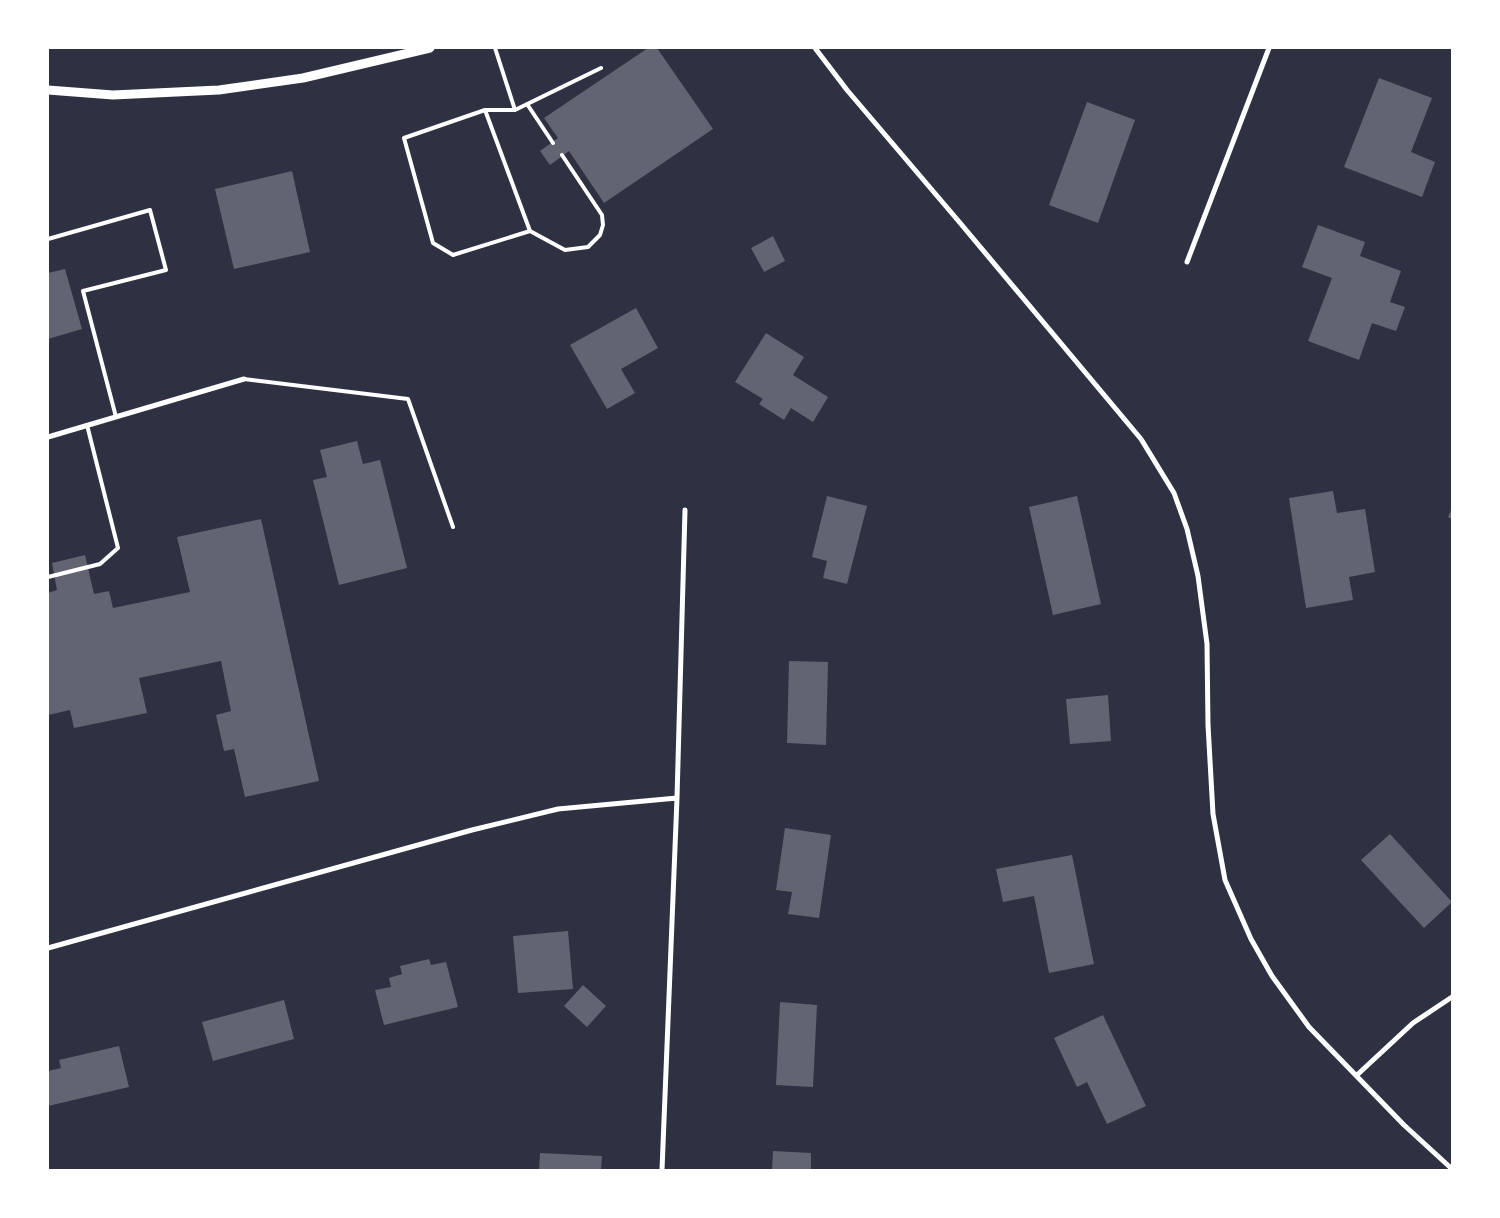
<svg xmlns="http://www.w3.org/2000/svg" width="1500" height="1218" font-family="Lato,sans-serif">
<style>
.building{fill:#626471}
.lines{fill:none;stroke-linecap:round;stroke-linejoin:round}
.service{stroke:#fff;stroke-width:4}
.minor{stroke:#fff;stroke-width:5}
.tertiary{stroke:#fff;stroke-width:9}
</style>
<rect width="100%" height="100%" fill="#2d3142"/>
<!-- building -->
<path class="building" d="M648 48H657L713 129 604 203 569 151 550 165 540 151 558 138 544 118Z
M1379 78 1432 98 1411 152 1435 162 1422 197 1344 167Z
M1087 102 1135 120 1098 223 1049 205Z
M292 171 310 252 234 269 215 189Z
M1318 225 1365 242 1360 256 1401 271 1390 302 1405 307 1396 331 1372 323 1359 360 1308 341 1332 278 1302 267Z
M773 236 785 261 764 272 751 248Z
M65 269 82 329 48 339V273Z
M636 308 658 348 621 369 635 393 607 409 570 345Z
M766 333 804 357 793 375 828 397 813 422 791 408 784 420 759 404 763 399 735 382Z
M357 441 363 464 380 460 407 568 339 585 313 480 327 477 320 450Z
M1333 491 1337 513 1365 509 1375 572 1349 577 1353 600 1306 608 1289 498Z
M827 496 867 506 847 584 823 578 827 561 812 557Z
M1077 496 1101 604 1053 615 1029 507Z
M1452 508V519L1448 517Z
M261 519 319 781 245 797 234 749 224 751 216 715 231 711 221 661 139 678 147 713 74 728 70 710 48 715V593L57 590 52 563 85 555 94 594 109 591 113 608 190 592 177 537Z
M789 661 828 662 826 745 787 743Z
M1108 695 1111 741 1070 744 1066 699Z
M785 828 831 835 819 918 788 914 792 892 776 890Z
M1390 834 1452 902 1424 928 1361 860Z
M1072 855 1094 964 1049 973 1034 896 1003 902 996 869Z
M568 931 573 989 518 993 513 936Z
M429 959 431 965 446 962 458 1007 384 1025 375 990 391 987 389 978 402 974 400 966Z
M583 985 606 1006 587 1027 564 1006Z
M284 1000 294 1039 213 1061 202 1022Z
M780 1002 817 1005 813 1087 776 1085Z
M1103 1015 1146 1106 1107 1124 1087 1082 1077 1087 1054 1038Z
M119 1046 129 1087 48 1106V1071L61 1068 59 1060Z
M773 1151 811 1153V1170H772Z
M540 1153 602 1156 601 1170H539Z"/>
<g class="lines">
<!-- service -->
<path class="service" d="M495 48 515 110 601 68
M527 104 553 143
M485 110 530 231 565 250 588 247 600 235 603 225 602 215 562 155
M515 110H485L404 138 433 243 453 255 530 231
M48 239 150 210 166 270 83 291 116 417
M244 379 408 399 453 527
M48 577 100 564 118 548 87 425"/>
<!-- minor -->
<path class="minor" d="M815 48 847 90 961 224 1141 439 1174 493 1187 529 1198 576 1207 644 1208 725 1213 814 1225 880 1251 939 1272 976 1309 1027 1404 1125 1452 1169
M1187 262 1269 48
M48 437 244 379
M48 948 472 830 558 809 677 798
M1357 1075 1413 1023 1452 997
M662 1170 677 798 685 510"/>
<!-- tertiary -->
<path class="tertiary" d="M48 90 113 95 219 90 303 78 430 48"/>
</g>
<!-- border -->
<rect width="1500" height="1218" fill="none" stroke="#ffffff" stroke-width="98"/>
</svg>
